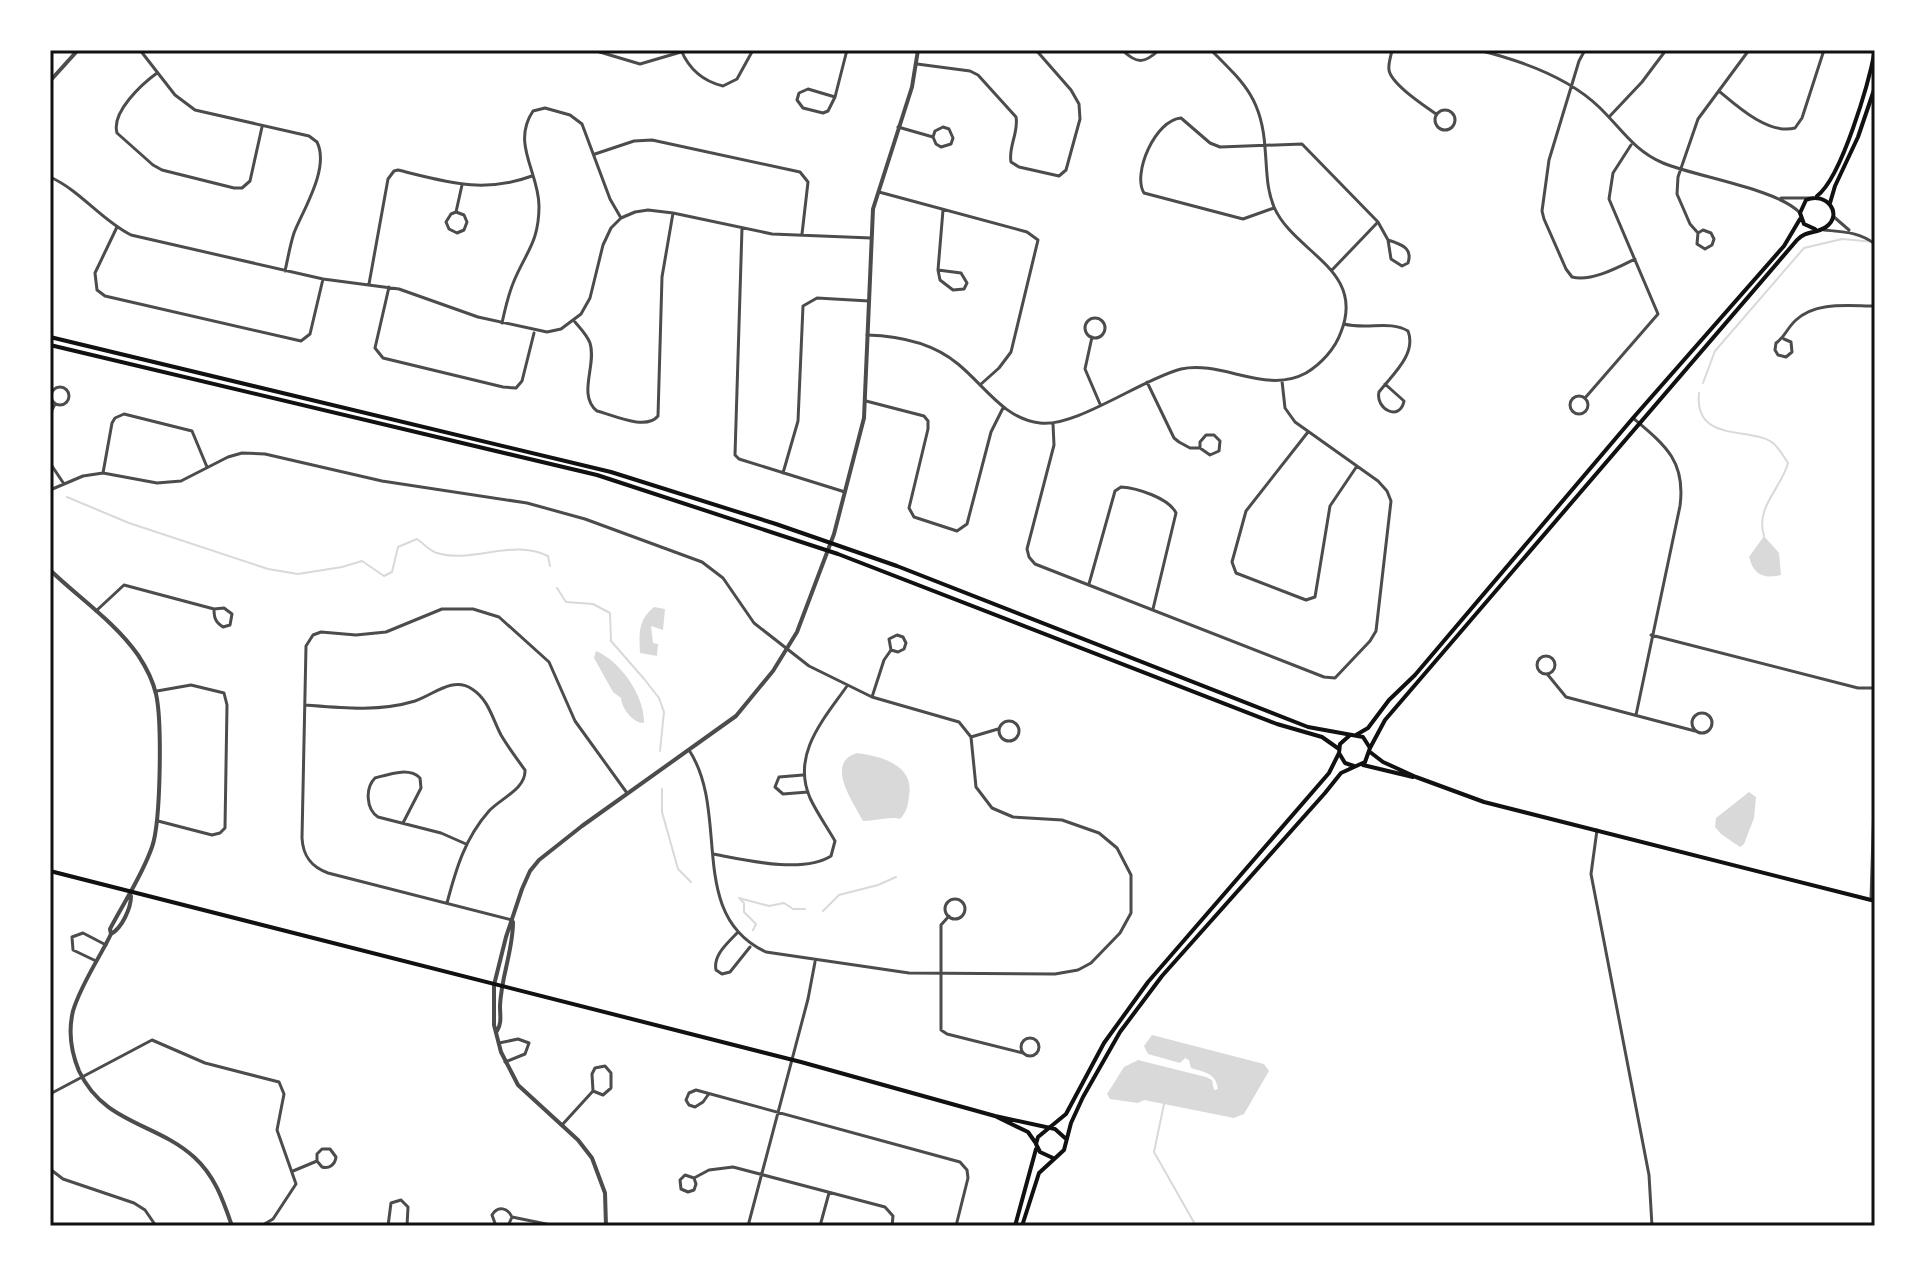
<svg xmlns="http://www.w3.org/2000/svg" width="1925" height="1276" font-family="Raleway,sans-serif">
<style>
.water{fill:#d9d9d9}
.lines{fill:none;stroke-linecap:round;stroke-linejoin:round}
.stream{stroke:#d9d9d9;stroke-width:2}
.minor{stroke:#4c4c4c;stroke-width:3}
.tertiary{stroke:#4c4c4c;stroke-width:4}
.secondary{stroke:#111;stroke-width:4}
.neatline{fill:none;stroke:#111;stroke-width:3}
</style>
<rect width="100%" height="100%" fill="#fff"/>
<!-- water -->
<path class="water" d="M1764 536 1779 553 1781 575C1763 579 1754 575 1749 557Z
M654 607 665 609 663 630 651 626 653 643 658 644 657 656 640 653C639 633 638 620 654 607Z
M596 651C620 661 645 696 644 723 633 723 622 709 621 698L613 692 594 658Z
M857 753C881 756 915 765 909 796 908 806 907 811 900 819 891 816 875 821 863 821 854 803 824 763 857 753Z
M1749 792 1756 797 1754 818 1744 844 1740 847 1721 834 1715 827 1716 818Z
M1152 1035 1264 1064 1269 1071 1244 1114 1234 1118 1144 1100 1138 1103 1110 1099 1107 1094 1124 1067 1138 1060 1206 1077 1212 1080 1214 1090 1218 1089C1216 1073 1204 1072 1191 1068L1189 1060 1185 1058 1180 1063 1148 1054 1144 1046Z"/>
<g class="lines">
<!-- stream -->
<path class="stream" d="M1703 383 1715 351 1804 248 1842 239 1875 242
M1699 393C1694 444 1751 426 1773 443 1779 448 1784 457 1788 463 1781 489 1755 507 1764 536
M67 497 129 523 268 569 298 574 342 567 362 561 384 576 392 572 398 547 417 539C423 543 430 551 437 553 474 564 513 538 548 556L550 566
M557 588 566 602 593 604 610 613 611 641 645 680 659 698 664 712 660 751
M662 789V812L678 869 691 882
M739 898 769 906 784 903 793 909H805
M740 899 744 903V912L756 924 753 930
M823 911 839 895 878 885 896 877
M1164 1104 1154 1152 1196 1226"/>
<!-- minor -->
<path class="minor" d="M140 50 175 95 195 110 309 136 317 142C330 168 303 210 294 233 290 245 288 258 285 271
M570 50H579
M593 50 640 64 681 52
M681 50C689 69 702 81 723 86L737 79 753 50
M1122 50C1137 64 1144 64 1159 50
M1392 50C1391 56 1388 64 1389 70 1391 84 1425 106 1436 114
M1478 50C1519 60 1568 77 1599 107 1621 128 1633 150 1663 163 1697 177 1778 189 1800 213
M1585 50 1579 61 1549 160 1542 211 1544 219 1566 269 1572 277C1591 282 1617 268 1635 259
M917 64 970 71 978 75 1016 117C1019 132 1008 147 1011 162L1019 167 1059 176 1066 170 1080 119 1079 104 1071 90 1036 50
M157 73C142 84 111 112 117 133L153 165 162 170 234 188H242L250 181 262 127
M1719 91C1738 107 1769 135 1795 128L1802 118 1824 50
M835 97 808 89 799 93 797 100 803 108 823 113 828 111 835 97 847 50
M1435 120a10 10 0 1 1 20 0a10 10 0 1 1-20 0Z
M1609 117 1642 82 1666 50
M898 127 933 137 936 144 941 147 951 144 953 138 949 129 943 127 935 131 933 137
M595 154 634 141 652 140 800 172 808 182 802 234
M50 177C81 191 101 220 131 235L323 279 399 289 478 317 547 332 561 329 581 314 590 298 603 245 611 228 621 218 635 212 648 210 673 213 772 234 871 238
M879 192 1027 232 1038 240 1011 352 999 368 980 385
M1781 198H1809
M1274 208 1243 219 1144 193C1132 174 1155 120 1181 118L1210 143 1220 147 1302 144 1378 222 1388 240 1391 259 1402 266 1408 263C1413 248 1401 244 1388 240
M456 212 464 215 467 222 464 230 457 233 449 229 446 222 451 214 456 212 462 185
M1834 217 1849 230
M117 227 95 273 97 290 105 296 301 341 310 334 323 279
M742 228 735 455 739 459 845 492
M1824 230C1844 232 1859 232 1875 244
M1698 233 1703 230 1711 233 1714 239 1712 245 1705 249 1697 244 1698 233 1690 224 1677 194 1678 177 1698 119 1749 50
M938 270 961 273 967 283 964 289 953 290 940 280 938 270 943 210
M1332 270 1377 223
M369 284 388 179 394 171 398 170C447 182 483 194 532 176
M389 287 375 348 383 358 503 387 516 388 522 381 534 333
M1085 328a10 10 0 1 1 20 0a10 10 0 1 1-20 0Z
M575 322C580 328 587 335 590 343 597 365 577 395 597 411 613 415 646 431 658 416L662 277 673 213
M502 323C505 309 508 295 514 281 526 252 539 242 539 206 539 172 511 144 533 111L545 108 570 115 582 124 610 199 621 218
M1344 324C1367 330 1390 320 1408 331 1417 354 1392 375 1379 392 1375 409 1400 422 1404 401L1385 384
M867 335C900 336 933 343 958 364 985 386 1004 419 1040 423 1075 428 1142 379 1181 369 1222 360 1266 395 1306 373 1321 364 1335 349 1341 332 1366 269 1294 253 1274 207 1266 188 1267 168 1265 148 1262 99 1244 83 1211 50
M1092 337 1085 369 1100 404
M1784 339 1791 342 1792 352 1786 357 1778 355 1775 350 1776 343C1785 337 1787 328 1796 320 1816 301 1849 306 1875 306
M1147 382 1174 438 1179 442 1190 448H1200L1210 455 1219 451 1220 441 1214 435H1206L1200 442V448
M51 396a9 9 0 1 1 18 0a9 9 0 1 1-18 0Z
M1570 405a9 9 0 1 1 18 0a9 9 0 1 1-18 0Z
M1585 398 1658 314 1609 199 1613 173 1631 145
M866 401 924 416 928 421V429L909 508 914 517 957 531 967 524 991 432 1003 408
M1633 418C1665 445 1686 461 1680 506L1636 715
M1053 424 1054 445 1027 549 1029 557 1035 564 1324 677 1335 678 1370 641 1376 631 1391 501 1387 491 1378 481 1295 422 1285 408 1282 381
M1308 432 1246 511 1232 562 1236 573 1306 600 1315 597 1330 506 1357 466
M50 439 51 412 55 404
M50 463 64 484
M103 473 112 423 115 418 124 414 192 431 207 467
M783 473 798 421 803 306 817 298 869 301
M50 490 83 476 103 473 157 483 181 481 228 457 242 453 265 454 382 481 527 503 585 519 702 562 723 578 754 623 809 666 872 697 959 722 971 737 976 787 992 808 1013 817 1062 820 1099 833 1117 848 1131 875V913L1120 933 1091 963 1078 970 1055 974 909 973 766 952C686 915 731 814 689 750
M1089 584 1115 491 1121 487C1137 488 1169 498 1176 513L1153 609
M96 611 124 585 214 609 224 608 232 614 230 625 223 627C215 622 214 617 214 609
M1651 635 1858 688H1875
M1537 665a9 9 0 1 1 18 0a9 9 0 1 1-18 0Z
M1548 675 1566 697 1695 731
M157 691 191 685 224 693 227 705 225 828 220 833 212 835 158 821
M872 697 884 660 891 650 889 639 897 635 903 637 906 643 904 649 898 652 891 650
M305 705C342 708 379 712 415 701 433 695 453 676 472 689 489 700 492 718 501 735 508 747 517 759 525 770 526 789 501 798 489 811 465 838 456 869 447 903
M1692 723a10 10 0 1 1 20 0a10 10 0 1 1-20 0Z
M999 731a10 10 0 1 1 20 0a10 10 0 1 1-20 0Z
M971 737 998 729
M803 775 779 777 775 787 783 794 808 792
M403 823 421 788 420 778C409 767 390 774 375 778 365 788 366 809 378 817L441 833 466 844
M1597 830 1591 874 1649 1175 1652 1226
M713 854C745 860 803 874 831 856L835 841C827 827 817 813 810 798 791 754 824 719 847 686
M1871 899 1875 771
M945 909a10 10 0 1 1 20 0a10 10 0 1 1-20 0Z
M949 916 941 925V1030L947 1034 1023 1053
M512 920 328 873C311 867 303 856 302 838L306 646 313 635 321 632 356 635 386 632 442 609H473L499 617 549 662 575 721 627 793
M737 933C727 944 713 955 716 970L722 974 730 972 750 947
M96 961 73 950 72 937 83 933 106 945
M1021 1047a9 9 0 1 1 18 0a9 9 0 1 1-18 0Z
M499 1043 518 1039 529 1043 525 1054 505 1062
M50 1094 152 1040 205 1063 279 1082 284 1094 277 1130 296 1184 273 1219 261 1226
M708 1095 703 1102 695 1107 689 1105 686 1100 689 1093 696 1090 960 1162 967 1170 968 1178 956 1226
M562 1125 593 1091 592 1074 595 1068 605 1066 611 1073V1088L603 1095 593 1091
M50 1169 63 1179 134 1203 145 1210 156 1226
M293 1171 317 1161V1154L322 1149H330L336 1157C335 1165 329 1169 322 1167L317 1161
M694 1178 696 1184 694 1190 688 1192 681 1189 680 1180 685 1175 694 1178 709 1170 733 1167 885 1207 893 1216 892 1226
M388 1226 391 1203 401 1200 408 1207 407 1226
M496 1226 492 1215C498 1205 508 1208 512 1217L556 1226
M508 1226 512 1217
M748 1226 808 999 815 962
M820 1226 829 1193"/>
<!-- tertiary -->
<path class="tertiary" d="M50 81 78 50
M50 570C79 598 115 622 138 655 146 667 153 681 156 694 162 720 161 822 152 847 142 876 124 902 110 929L111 934C99 959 81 984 73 1011 68 1032 71 1052 79 1071 104 1124 155 1122 194 1157 215 1176 223 1200 232 1226
M111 934C122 928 131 908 131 896
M497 1031C502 1023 500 1015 500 1006 501 977 513 951 513 922
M606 1226 605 1193 592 1158 578 1140 518 1085 501 1052 494 1025V985L506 937 522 889 530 871 539 860 582 826 736 716 773 671 797 632 834 534 864 418 873 209 912 87 918 50"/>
<!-- secondary -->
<path class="secondary" d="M1817 196C1842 177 1869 82 1875 50
M1830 203 1835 186 1858 137 1875 87
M50 337 611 472 776 524 897 566 1308 727 1363 737 1370 748 1365 762 1341 773 1325 793 1162 976 1120 1032 1083 1097 1071 1123 1064 1150 1039 1173 1022 1226
M50 345 597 475 838 554 1277 724 1322 737 1339 749
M1356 735 1368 728 1389 700 1415 675 1633 418 1784 246 1800 219
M1349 736 1340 744 1339 753 1345 763 1354 766
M1370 748 1385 720 1797 240C1806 230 1816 234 1826 227 1844 214 1826 191 1806 200L1800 213 1804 224 1815 229
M1370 752 1383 762 1416 777 1484 802 1875 901
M1363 765 1413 777
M50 871 801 1062 995 1116 1055 1129 1065 1138
M997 1117 1028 1132 1035 1142
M1053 1158 1040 1152 1036 1144 1038 1137 1066 1114 1104 1043 1148 982 1329 773 1339 753
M1015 1226 1036 1149"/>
</g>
<!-- border -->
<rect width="1925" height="1276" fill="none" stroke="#ffffff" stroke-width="104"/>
<rect x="52" y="52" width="1821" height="1172" class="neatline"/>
</svg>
